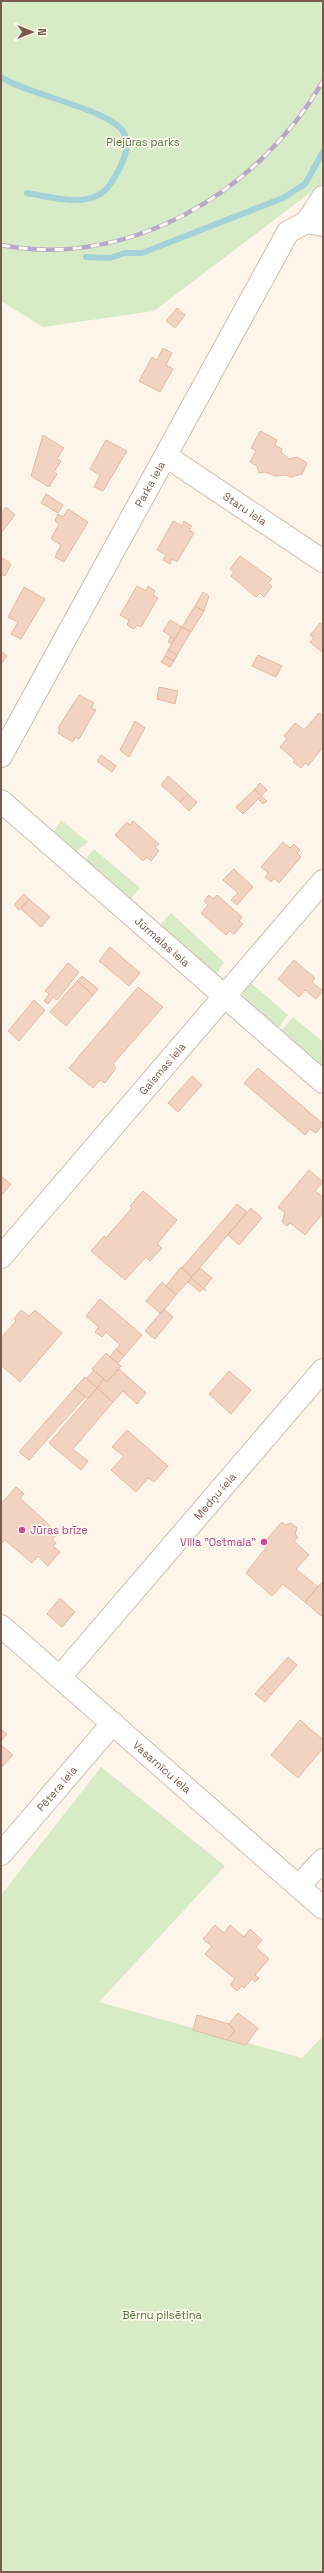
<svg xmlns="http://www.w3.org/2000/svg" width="324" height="2573" font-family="'Space Grotesk',sans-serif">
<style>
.green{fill:#d7ebc7}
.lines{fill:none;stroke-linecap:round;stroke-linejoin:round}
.stream{stroke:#a3d2d9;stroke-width:6}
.building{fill:#f2d3c1;stroke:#e5b9a1}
.street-casing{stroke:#cfbcae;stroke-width:24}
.secondary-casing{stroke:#d5beae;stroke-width:24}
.street{stroke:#fff;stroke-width:22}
.secondary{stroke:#fff;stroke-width:22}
.rail-casing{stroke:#b7a7c8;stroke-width:4.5}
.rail{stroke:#fff9f0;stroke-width:3;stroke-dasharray:9;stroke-linecap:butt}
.hotel-dot{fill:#d1479c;stroke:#fff9f0;stroke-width:1.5}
.labels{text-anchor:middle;stroke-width:3.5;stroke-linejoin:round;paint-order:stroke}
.park-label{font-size:11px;fill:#527841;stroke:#fff9f0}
.street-label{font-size:11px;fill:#785b4c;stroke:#fff9f0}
.hotel-label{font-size:11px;fill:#b23c85;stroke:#fff9f0;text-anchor:start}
</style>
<rect width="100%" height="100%" fill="#fdf5ea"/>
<!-- green -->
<path class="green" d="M1 1H323V183L154 311 43 327 1 301Z
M61 820 88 842 73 854 53 833Z
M94 849 140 888 129 901 83 862Z
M171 913 224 962 216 975 158 927Z
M250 982 288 1015 278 1028 273 1029C259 1016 230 1000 250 982Z
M293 1017 323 1042V1070L279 1033Z
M101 1767 225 1866 99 2002 302 2058 323 2036V2572H1V1895Z"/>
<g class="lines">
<!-- stream -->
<path class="stream" d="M1 77C27 95 116 110 125 135 131 151 119 170 111 183 94 211 53 197 27 193
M86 257 110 258 125 253H142L283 198 305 184 323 152"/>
</g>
<!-- building -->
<path class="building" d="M177 308 185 315 175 328 166 321Z
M163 348 172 353 166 365 173 369 160 392 139 381 152 357 157 360Z
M260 431 277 440 275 445 282 449 281 452 289 459 297 457 307 463 302 474 291 477 286 475 275 476 265 472 259 473 257 466 250 462 256 451 251 448Z
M43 435 64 448 57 459 61 461 54 472 57 474 49 487 31 476Z
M106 440 127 451 103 491 94 487 100 475 90 469Z
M46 494 63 505 58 513 41 503Z
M6 507 15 515 1 533V514Z
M68 509 88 522 64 562 55 557 61 545 51 539 59 524 55 521 58 514 63 517Z
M173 521 182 526 184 521 192 526 189 530 194 533 177 562 172 559 170 564 163 560 166 555 157 550Z
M240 556 272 579 268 583 272 586 264 597 260 593 256 597 231 576 234 572 230 569Z
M1 557 11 564 5 576 1 574Z
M137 586 146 591 148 586 155 591 153 595 158 598 141 627 137 625 134 629 127 625 129 620 120 615Z
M24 587 45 599 21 639 11 634 18 622 8 617Z
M203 592 209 596 204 611 195 606Z
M195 606 204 611 191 632 182 627Z
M170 620 182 627 175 639 163 631Z
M320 623 323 625V653L310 642 314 638 310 635Z
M182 627 191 632 177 655 168 650Z
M171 636 175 639 172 644 168 642Z
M168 650 177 655 174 661 165 656Z
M1 651 7 656 1 664Z
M258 655 282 666 276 677 252 666Z
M165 656 174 661 170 667 161 662Z
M159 687 178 691 175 704 157 699Z
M79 695 94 703 91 708 96 710 79 739 75 737 73 742 58 733 60 729 58 728Z
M319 713 323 716V747L308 766 305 763 301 768 293 762 295 760 280 747 287 739 284 736 295 723 304 730Z
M135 721 145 728 129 757 120 750Z
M101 755 116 766 112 772 97 761Z
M168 776 188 794 180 802 161 785Z
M260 783 267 790 261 796 255 789Z
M255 789 261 796 243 814 236 807Z
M188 794 197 802 189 811 180 802Z
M261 796 267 801 263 804 258 799Z
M133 821 159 844 155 847 159 851 151 861 147 857 143 861 115 835 127 822 130 825Z
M283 842 290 848 294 844 300 850 297 853 301 857 279 883 274 878 271 882 265 877 268 873 261 867Z
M234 869 253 887 237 905 231 900 238 893 223 880Z
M24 894 29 899 19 910 14 905Z
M209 895 213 899 217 895 242 917 239 921 243 924 234 934 230 931 226 935 201 913 208 905 204 901Z
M29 899 50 917 41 927 21 909Z
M110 947 140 973 129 986 99 961Z
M294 960 315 978 312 982 323 991 316 999 305 990 299 997 278 979Z
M68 963 79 972 57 1000 53 997 48 1004 44 1001 49 994 45 991Z
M82 976 98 989 93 995 77 981Z
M77 981 93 995 66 1026 50 1012Z
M138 987 163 1007 113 1064 116 1068 105 1083 100 1080 93 1088 69 1068Z
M34 1000 45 1010 19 1041 8 1031Z
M258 1068 323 1124 316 1133 310 1129 305 1135 244 1083Z
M192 1076 202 1085 178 1112 168 1103Z
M309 1170 323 1182 315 1191 323 1197V1213L305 1235 290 1223 287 1226 282 1222 285 1213 278 1207Z
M1 1176 11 1184 1 1196Z
M143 1191 177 1220 157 1244 162 1248 150 1261 146 1257 125 1280 91 1251 104 1236 106 1238 132 1208 130 1206Z
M237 1204 247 1212 192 1277 182 1268Z
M251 1208 262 1218 239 1245 228 1235Z
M181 1267 192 1277 176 1295 166 1286Z
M200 1268 212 1278 204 1288 206 1291 191 1278Z
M191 1278 203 1288 200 1292 188 1282Z
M162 1282 176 1295 161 1314 146 1301Z
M100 1299 142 1335 124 1356 116 1349 120 1345 106 1332 102 1337 95 1332 99 1327 86 1316Z
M164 1309 173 1317 155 1339 145 1331Z
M21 1310 29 1316 35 1310 62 1333 20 1382 1 1365V1338L16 1321 14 1319Z
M116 1349 124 1356 118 1363 110 1357Z
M106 1353 121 1366 107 1382 92 1369Z
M119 1369 146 1393 137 1404 123 1391 113 1402 97 1388 104 1379 107 1382Z
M94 1370 104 1379 97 1388 87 1378Z
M229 1371 251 1390 231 1414 209 1394Z
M85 1377 97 1388 88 1399 75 1388Z
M75 1388 85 1397 29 1460 19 1452Z
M97 1388 113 1402 73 1449 88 1461 81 1470 49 1443Z
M127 1430 168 1466 154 1482 148 1478 136 1492 111 1470 124 1456 112 1447Z
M16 1487 24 1494 20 1498 58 1533 52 1540 56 1543 53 1546 60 1552 48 1566 38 1556 32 1563 5 1540 1 1544V1504Z
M282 1522 285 1525 291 1523 297 1528 295 1534 298 1537 294 1541 309 1555 296 1569 318 1587 305 1602 283 1584 272 1596 246 1573 268 1545 264 1542Z
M323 1581V1613L321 1616 305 1602Z
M60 1598 75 1612 62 1627 47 1614Z
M288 1657 297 1665 271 1695 262 1686Z
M262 1686 271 1695 265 1702 255 1694Z
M300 1720 323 1740V1748L298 1778 271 1755Z
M1 1729 7 1734 1 1741Z
M1 1745 13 1755 1 1768Z
M215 1925 224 1933 230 1925 244 1937 250 1929 262 1940 256 1947 269 1959 255 1975 259 1978 255 1982 252 1979 244 1988 242 1986 237 1991 230 1985 235 1979 205 1954 212 1946 203 1939Z
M238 2013 258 2028 246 2045 227 2040 235 2031 229 2024Z
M197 2015 229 2024 235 2031 227 2040 193 2030Z"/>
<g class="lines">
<defs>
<g id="street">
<path d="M307 222 323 197"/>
<path id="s1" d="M166 456 323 561"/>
<path id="s2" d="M1 756 288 232 307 222 323 225"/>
<path id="s3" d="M1 801 323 1082"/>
<path id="s4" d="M1 1257 323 881"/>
<path id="s5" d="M60 1677 323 1370"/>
<path id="s6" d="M1 1854 113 1723"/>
<path d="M299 1886 323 1860"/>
</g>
<g id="secondary">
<path id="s7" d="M1 1626 323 1908"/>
</g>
</defs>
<!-- street casing -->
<use href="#street" class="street-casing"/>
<!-- secondary casing -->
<use href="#secondary" class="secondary-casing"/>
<!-- street -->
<use href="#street" class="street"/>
<!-- secondary -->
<use href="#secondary" class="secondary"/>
<defs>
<path id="rail" d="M1 245C129 270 260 191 323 81"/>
</defs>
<!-- rail casing -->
<use href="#rail" class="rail-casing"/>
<!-- rail -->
<use href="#rail" class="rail"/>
</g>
<!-- markers -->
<g class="hotel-dot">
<circle cx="22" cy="1530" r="4"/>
<circle cx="264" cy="1542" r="4"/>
</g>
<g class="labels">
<!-- park labels -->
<g class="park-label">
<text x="143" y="146">Piejūras parks</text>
<text x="162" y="2319">Bērnu pilsētiņa</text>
</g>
<!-- street labels -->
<g class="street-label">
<text dy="4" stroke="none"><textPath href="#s2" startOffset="310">Parka iela</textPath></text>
<text dy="4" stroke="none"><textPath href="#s1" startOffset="95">Staru iela</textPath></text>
<text dy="4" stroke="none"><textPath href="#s3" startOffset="214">Jūrmalas iela</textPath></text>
<text dy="4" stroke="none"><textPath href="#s4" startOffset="248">Gaismas iela</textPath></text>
<text dy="4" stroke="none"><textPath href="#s5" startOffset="238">Medņu iela</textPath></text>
<text dy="4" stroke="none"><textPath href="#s7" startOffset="214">Vasarnīcu iela</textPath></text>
<text dy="4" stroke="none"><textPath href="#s6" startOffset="86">Pētera iela</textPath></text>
</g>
<!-- hotel labels -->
<g class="hotel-label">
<text x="30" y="1534">Jūras brīze</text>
<text x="256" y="1546" text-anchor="end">Villa "Ostmala"</text>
</g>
</g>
<!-- border -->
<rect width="324" height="2573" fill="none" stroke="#785b4c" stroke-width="4"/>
<!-- north arrow -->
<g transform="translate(32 32) rotate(90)" stroke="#fff9f0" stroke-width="3" paint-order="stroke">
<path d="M0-3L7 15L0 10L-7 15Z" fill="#785b4c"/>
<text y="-6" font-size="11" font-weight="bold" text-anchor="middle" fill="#785b4c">N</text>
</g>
</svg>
